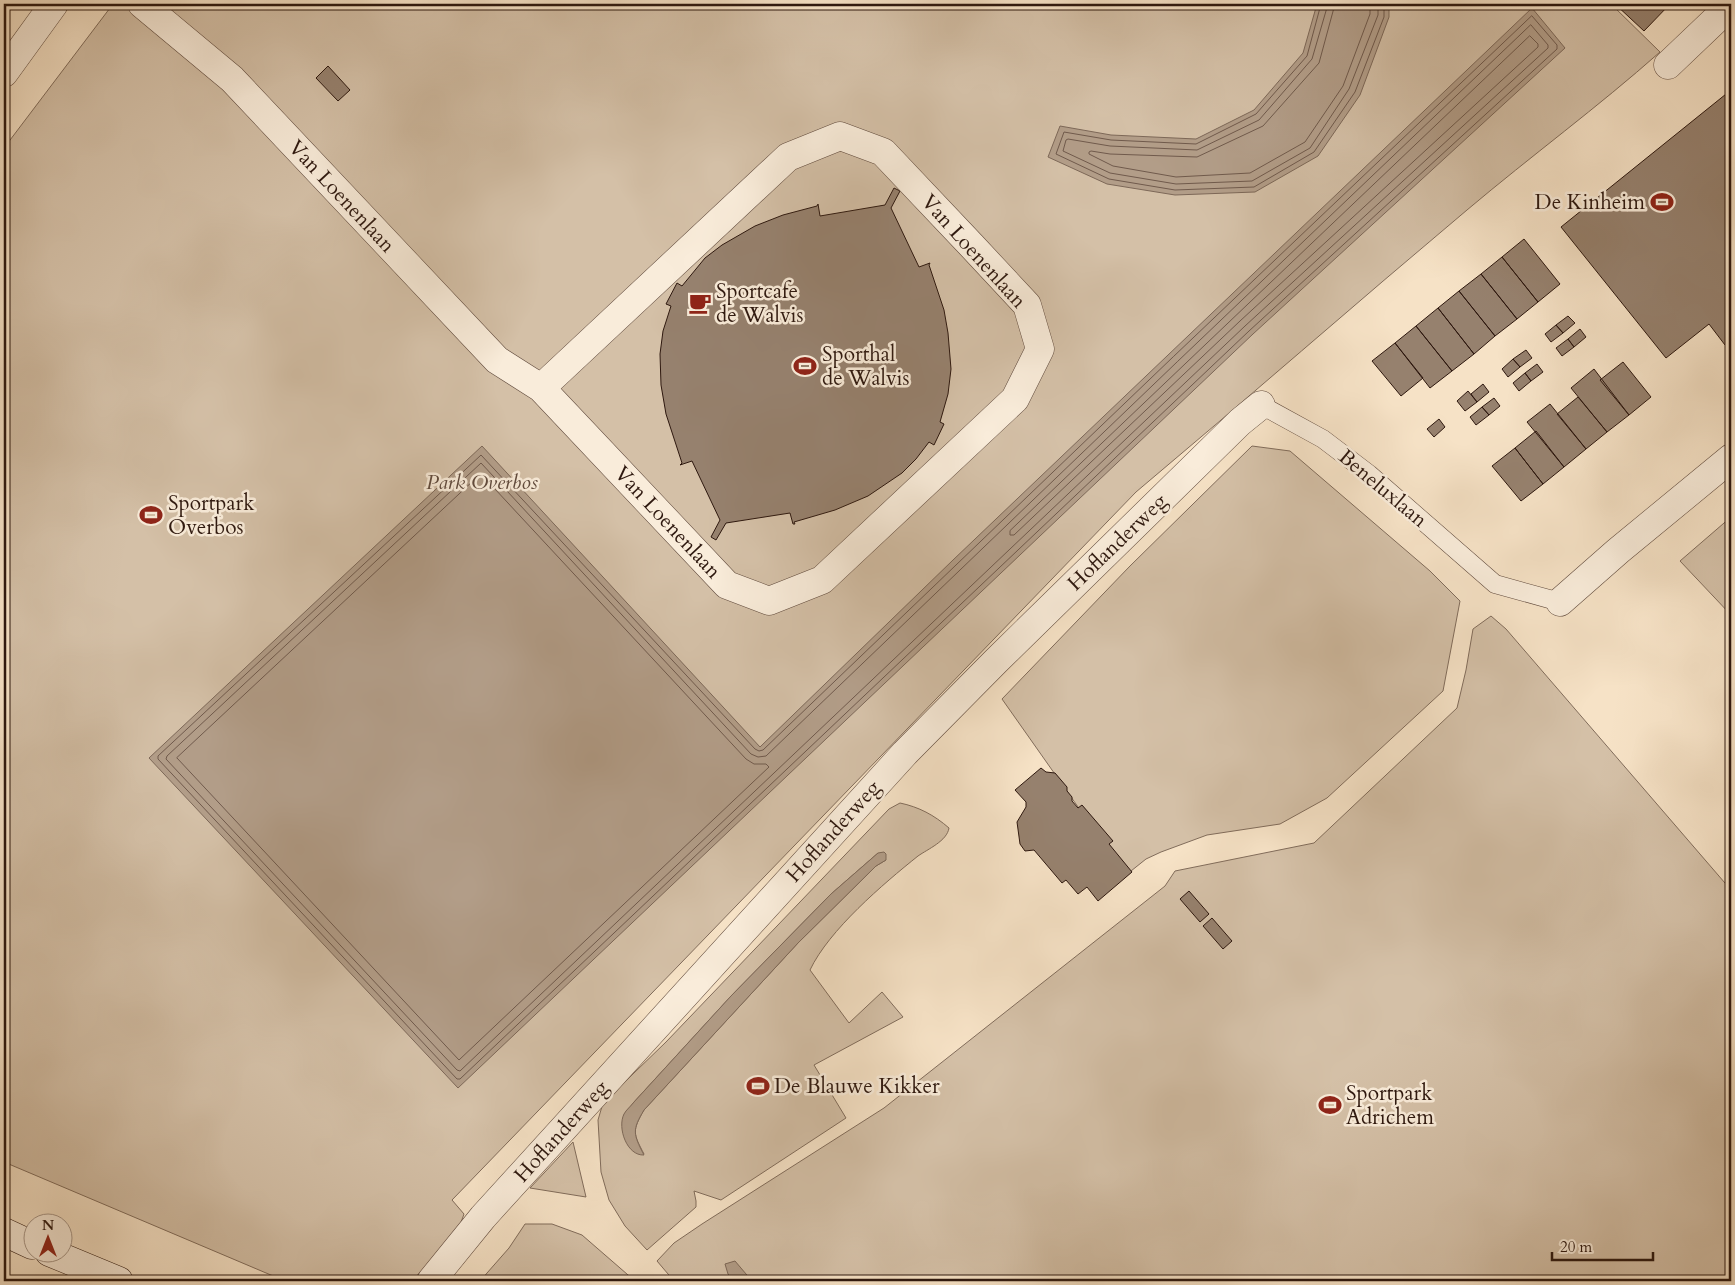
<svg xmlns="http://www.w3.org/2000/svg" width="1735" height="1285" font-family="Cardo,serif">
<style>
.green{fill:#d4c0a7;stroke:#816c5b;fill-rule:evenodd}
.water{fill:#b29d88;stroke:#7d6858}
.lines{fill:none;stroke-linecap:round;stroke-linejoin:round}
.shore{stroke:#705a4c;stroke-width:1}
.building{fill:#96816e;stroke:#2e180f}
.lane-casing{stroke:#604a3d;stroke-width:19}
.street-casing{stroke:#604a3d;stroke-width:29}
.secondary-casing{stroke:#2e180f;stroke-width:29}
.lane{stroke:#f9ecda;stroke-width:18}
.street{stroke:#f9ecda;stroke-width:28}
.secondary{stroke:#f9ecda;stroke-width:28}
.labels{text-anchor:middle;stroke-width:5;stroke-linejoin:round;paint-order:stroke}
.street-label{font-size:21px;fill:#2e180f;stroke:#f9ecda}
.poi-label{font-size:21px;fill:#2e180f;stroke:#f9ecda;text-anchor:start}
.park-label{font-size:21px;font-style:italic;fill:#604a3d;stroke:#f9ecda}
</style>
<rect width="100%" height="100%" fill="#f6e2c6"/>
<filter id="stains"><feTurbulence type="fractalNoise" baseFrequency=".004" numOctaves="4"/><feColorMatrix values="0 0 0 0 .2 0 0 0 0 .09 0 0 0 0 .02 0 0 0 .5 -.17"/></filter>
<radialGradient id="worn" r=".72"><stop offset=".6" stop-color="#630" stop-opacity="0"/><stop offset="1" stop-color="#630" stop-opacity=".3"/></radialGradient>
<!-- green -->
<path class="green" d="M113 4H1611L1660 52C1598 107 1531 156 1467 210 1356 303 1247 399 1136 492L452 1200 464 1214 452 1247 410 1281H285L4 1162V148Z
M1252 446 1290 451 1430 571 1460 601 1443 691 1327 798 1280 824 1207 835 1161 852 1146 859 1126 875 1002 699 1130 566Z
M1731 517V615L1680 561Z
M1491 616 1506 629 1731 890V1281H742L728 1274 734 1281H674L657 1261 674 1243 702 1224 884 1108 1165 886 1175 871 1314 843 1457 708 1466 670 1473 629Z
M900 803C919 807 934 815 949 828 947 841 928 849 918 856 883 884 829 930 810 970L849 1023 882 992 903 1017 814 1065 846 1118 721 1200 694 1191 696 1201V1207L647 1250 625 1226 609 1200 601 1172 598 1120 603 1103 666 1042 889 809ZM878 853 886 860 876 866 798 943 644 1110C632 1131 633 1133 644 1154L632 1150 629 1146 624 1115 634 1102 731 996 831 894Z
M573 1142 586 1197 530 1188Z
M525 1224H552L582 1235 635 1281H480L509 1248Z"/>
<!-- water -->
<path class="water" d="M1317 4H1389V17L1360 95 1318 156 1255 192 1175 195 1107 184 1048 157 1060 126 1111 135 1196 139 1254 110 1303 53Z
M1532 8 1565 48 1253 334 458 1088 149 758 482 446 760 747 953 560Z
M884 852 886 854V860L876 866 798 943 644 1110C632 1130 633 1134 644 1155 627 1156 617 1128 624 1114 626 1110 631 1106 634 1102L731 996 831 894 878 853Z
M735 1261 752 1281H734L728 1274 725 1264Z"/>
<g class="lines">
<!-- shore -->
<path class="shore" d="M1321 4 1307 56 1256 114 1196 144 1111 140 1064 132 1056 154 1109 179 1175 190 1254 187 1314 152 1355 92 1384 17V4
M1328 4 1312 59 1259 120 1197 150 1110 146 1068 139 1066 140 1063 151 1110 173 1176 184 1252 181 1310 148 1349 89 1378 15V4
M1335 4 1319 63 1263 126 1197 157 1110 154 1091 151 1089 152V154L1113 166 1176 177 1250 173 1305 142 1343 86 1370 14V4
M1532 16 1557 45V49L1249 331 460 1079H457L158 759V756L481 455 755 749 759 751 763 750 1173 357Z
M1531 25 1548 45V48L1245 326 460 1071 457 1070 166 759 167 756 481 463 751 754 758 757 766 756 1177 362Z
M1530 36 1538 44V47L1240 321 1014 535H1010V531Z
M481 474 746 759 754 764H766L769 767 459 1060 177 758Z"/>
</g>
<!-- building -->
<path class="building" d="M1615 4H1670L1644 31Z
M328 66 350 90 338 101 316 78Z
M1731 90V340L1725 345 1709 324 1666 358 1561 227Z
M894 188 900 191 891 208 919 267 930 263 929 265 944 310 948 333 951 369 948 394 940 422 944 424 934 445 929 442 916 459 902 473 868 496 835 510 794 522 795 524H793L790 513 726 523 716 540 711 537 720 520 692 461 680 465 682 463 666 414 661 385 660 354 663 331 671 306 666 304 677 283 682 286 705 258 722 245 755 226 783 215 817 206 818 204 820 216 885 205Z
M1524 239 1560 284 1538 302 1502 257Z
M1502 257 1538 302 1517 319 1481 274Z
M1481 274 1517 319 1495 336 1459 291Z
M1459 291 1495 336 1474 354 1438 308Z
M1438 308 1474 354 1452 371 1416 326Z
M1568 316 1575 323 1563 333 1556 325Z
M1556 325 1563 333 1551 342 1545 334Z
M1416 326 1452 371 1430 388 1395 343Z
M1580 329 1586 337 1574 347 1568 339Z
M1568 339 1574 347 1562 356 1556 348Z
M1395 343 1423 378 1401 396 1372 361Z
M1526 350 1532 358 1520 367 1513 359Z
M1513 359 1520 367 1508 377 1502 369Z
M1623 362 1651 397 1629 415 1600 380Z
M1537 364 1543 372 1531 381 1525 373Z
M1594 369 1629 415 1607 432 1571 388Z
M1525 373 1531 381 1519 391 1513 383Z
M1483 384 1489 392 1477 402 1471 394Z
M1468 391 1477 402 1465 411 1457 401Z
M1578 397 1607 432 1586 449 1557 414Z
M1494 398 1500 406 1489 415 1482 407Z
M1550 404 1586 449 1564 467 1527 422Z
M1482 407 1489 415 1476 425 1470 417Z
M1439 419 1445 427 1434 437 1427 429Z
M1536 431 1564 467 1543 484 1515 448Z
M1515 448 1543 484 1521 501 1492 466Z
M1041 768 1046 772 1055 773 1067 787V791L1072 797V801L1078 808 1082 805 1113 841 1109 844 1132 872 1098 901 1087 887 1078 894 1066 880 1062 883 1034 850 1025 851 1020 844 1017 822 1026 807V802L1015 790Z
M1189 891 1209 914 1200 922 1180 899Z
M1212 918 1232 941 1223 949 1203 926Z"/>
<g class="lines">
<defs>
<path id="lane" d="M1261 405 1323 439 1369 474 1495 584 1560 602"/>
<path id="street" d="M142 4 232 79 497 360 541 388 727 585 769 601 822 580 1015 399 1040 349 1027 305 972 246 883 152 840 136 788 157 541 388
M1668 65 1731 5
M4 73 54 4
M1560 602 1618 551 1731 458
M431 1281 483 1217 905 753 996 661 1240 422 1261 405"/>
<path id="secondary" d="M4 1232 32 1245
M49 1252 119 1281"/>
</defs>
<!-- lane casing -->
<use href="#lane" class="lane-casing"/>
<!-- street casing -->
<use href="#street" class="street-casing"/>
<!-- secondary casing -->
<use href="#secondary" class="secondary-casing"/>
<!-- lane -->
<use href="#lane" class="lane"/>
<!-- street -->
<use href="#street" class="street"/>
<!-- secondary -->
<use href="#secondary" class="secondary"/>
</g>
<!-- icons -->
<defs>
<symbol id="stadium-bare" viewBox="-9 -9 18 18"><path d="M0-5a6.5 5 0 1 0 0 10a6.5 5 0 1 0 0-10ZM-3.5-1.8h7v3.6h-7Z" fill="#8f2418" stroke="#f9ecda" stroke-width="2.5" paint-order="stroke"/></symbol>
<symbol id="cafe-bare" viewBox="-9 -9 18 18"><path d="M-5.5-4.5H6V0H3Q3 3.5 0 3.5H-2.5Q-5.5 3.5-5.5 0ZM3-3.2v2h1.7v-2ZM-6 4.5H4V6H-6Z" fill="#8f2418" stroke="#f9ecda" stroke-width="2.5" paint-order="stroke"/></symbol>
</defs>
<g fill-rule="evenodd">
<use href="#stadium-bare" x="1646" y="186" width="32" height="32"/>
<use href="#cafe-bare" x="684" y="287" width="32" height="32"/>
<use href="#stadium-bare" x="789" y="350" width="32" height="32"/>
<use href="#stadium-bare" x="135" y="499" width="32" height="32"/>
<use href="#stadium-bare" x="742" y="1070" width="32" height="32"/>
<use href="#stadium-bare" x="1314" y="1089" width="32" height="32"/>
</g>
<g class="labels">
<!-- street labels -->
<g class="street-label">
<text transform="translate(342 196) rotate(47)" y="7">Van Loenenlaan</text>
<text transform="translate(974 251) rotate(48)" y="7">Van Loenenlaan</text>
<text transform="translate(1383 488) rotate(40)" y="7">Beneluxlaan</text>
<text transform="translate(668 522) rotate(47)" y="7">Van Loenenlaan</text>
<text transform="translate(1117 542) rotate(-44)" y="7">Hoflanderweg</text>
<text transform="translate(833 831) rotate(-48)" y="7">Hoflanderweg</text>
<text transform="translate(561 1131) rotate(-48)" y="7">Hoflanderweg</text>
</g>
<!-- poi labels -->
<g class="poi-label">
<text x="1645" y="209" text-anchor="end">De Kinheim</text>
<text x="716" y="298">Sportcafe<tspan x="716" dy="24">de Walvis</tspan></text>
<text x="822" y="361">Sporthal<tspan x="822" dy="24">de Walvis</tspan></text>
<text x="168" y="510">Sportpark<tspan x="168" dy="24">Overbos</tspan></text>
<text x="774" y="1093">De Blauwe Kikker</text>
<text x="1346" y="1100">Sportpark<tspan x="1346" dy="24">Adrichem</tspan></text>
</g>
<!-- park labels -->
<g class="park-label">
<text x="482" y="489">Park Overbos</text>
</g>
</g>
<!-- margin -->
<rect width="1735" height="1285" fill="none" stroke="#f6e2c6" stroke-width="20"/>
<rect x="5" y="5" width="1725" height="1275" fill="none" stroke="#2e180f" stroke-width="2.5"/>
<rect x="10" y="10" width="1715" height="1265" fill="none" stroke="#2e180f"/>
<!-- north arrow -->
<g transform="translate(48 1238)"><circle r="24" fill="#f9ecda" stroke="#a89789"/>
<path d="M0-4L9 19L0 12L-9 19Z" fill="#8f2418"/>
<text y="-8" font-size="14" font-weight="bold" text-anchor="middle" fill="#2e180f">N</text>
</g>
<!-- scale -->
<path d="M1552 1252v8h101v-8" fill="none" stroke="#2e180f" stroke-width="2.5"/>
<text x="1560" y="1252" font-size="15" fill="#2e180f" stroke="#f9ecda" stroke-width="4" paint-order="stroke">20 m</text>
<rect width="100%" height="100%" filter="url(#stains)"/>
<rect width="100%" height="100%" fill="url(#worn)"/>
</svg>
